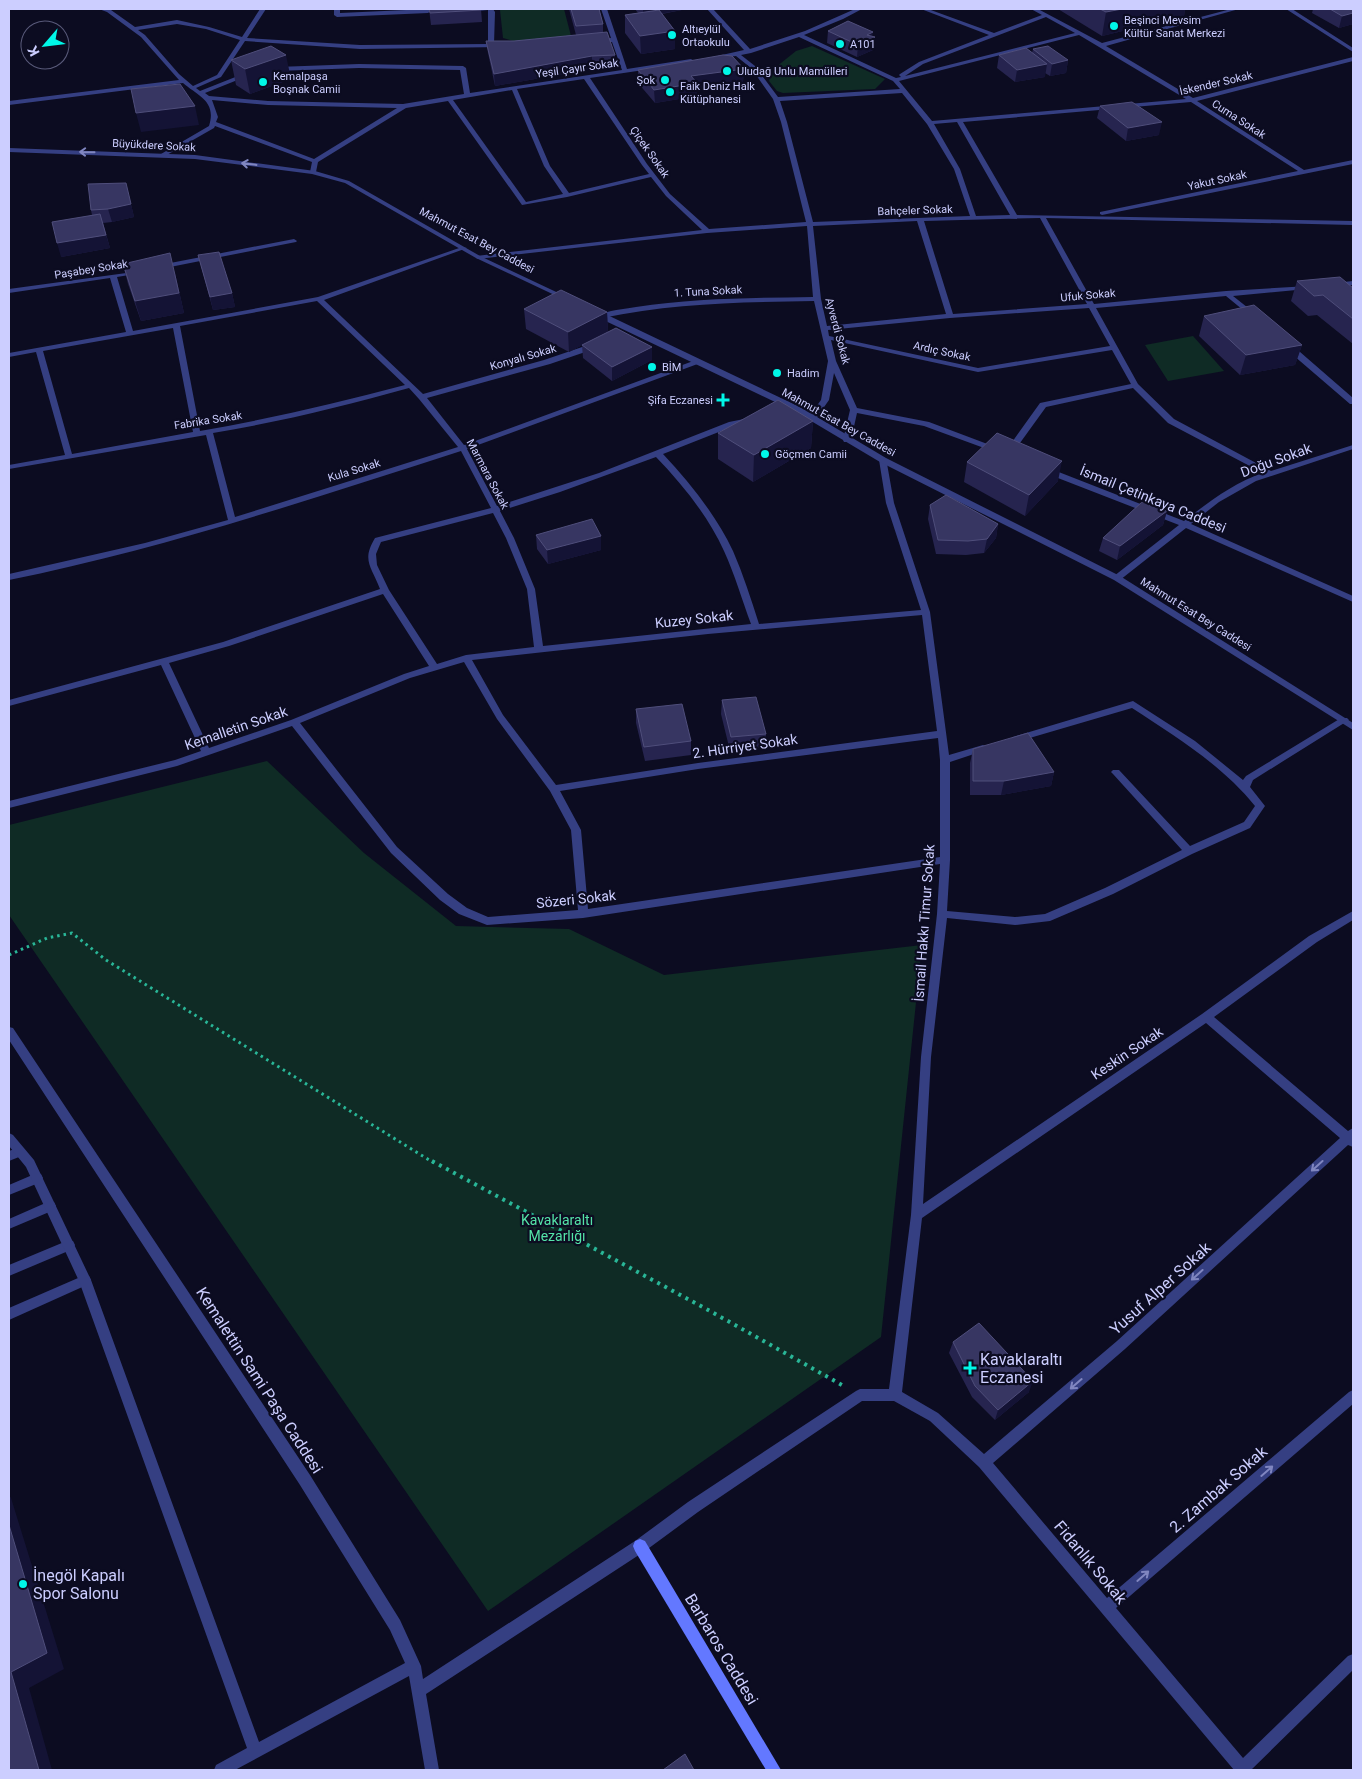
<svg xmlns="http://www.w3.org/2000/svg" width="1362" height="1779" font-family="Roboto,sans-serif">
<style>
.green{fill:#0f2b25}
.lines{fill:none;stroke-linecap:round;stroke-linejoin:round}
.path-far1{stroke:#29b697;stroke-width:3;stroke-dasharray:2.5 4;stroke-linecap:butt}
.path{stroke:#29b697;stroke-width:4;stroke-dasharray:3 5;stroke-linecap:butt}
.service{fill:#353f82;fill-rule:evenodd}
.minor{fill:#353f82;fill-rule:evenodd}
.tertiary{fill:#353f82;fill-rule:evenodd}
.secondary{fill:#6378ff;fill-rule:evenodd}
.wall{fill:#26244f}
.shaded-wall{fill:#141335}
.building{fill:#373662;stroke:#4f4e7b}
.oneway{stroke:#8086c0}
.poi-dot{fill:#00f7e8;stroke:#0c0c21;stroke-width:2}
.labels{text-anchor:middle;stroke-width:4.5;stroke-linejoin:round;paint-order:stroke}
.far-poi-label{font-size:11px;fill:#ccceff;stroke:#0c0c21;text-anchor:start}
.far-street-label{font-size:11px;fill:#ccceff;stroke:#0c0c21}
.street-label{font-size:14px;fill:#ccceff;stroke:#0c0c21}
.park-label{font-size:14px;fill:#54e3a8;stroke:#0c0c21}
.near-street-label{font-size:16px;fill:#ccceff;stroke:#0c0c21}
.near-poi-label{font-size:16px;fill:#ccceff;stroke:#0c0c21;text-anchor:start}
</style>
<rect width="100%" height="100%" fill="#0c0c21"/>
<!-- green -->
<path class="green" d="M514 9H564L571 36 517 42 503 38 500 10Z
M812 46 885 79 875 89 783 93 777 91 769 81 771 71 796 51Z
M1193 336 1224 371 1168 381 1145 345Z
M267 761 364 853 456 926 569 929 664 975 922 945 881 1337 488 1611 9 915V825Z"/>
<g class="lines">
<!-- path-far1 -->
<path class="path-far1" d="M9 955 47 938 72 933 106 960 434 1163"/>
<!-- path -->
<path class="path" d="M432 1161 710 1311 842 1385"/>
<!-- service -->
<path class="service" d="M20 1147 24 1149 26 1152 24 1155 9 1161V1151Z
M37 1173 41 1174 43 1178 41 1182 9 1195V1185Z
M50 1201 54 1202 56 1206 54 1210 9 1229V1219Z
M69 1240 73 1241 75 1245 73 1249 9 1276V1265Z
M85 1275 89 1276 91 1280 89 1284 9 1320V1308Z"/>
<!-- minor -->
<path class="minor" d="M99 9 111 10 135 27 177 20 209 27 242 37 260 9H266L247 38 360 45 488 44V10L468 12 465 10 493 9 495 12 494 44 502 45V47L360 49 245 41 221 77 196 88 200 91 248 72 251 74 250 75 205 93 209 96 268 101 403 104 464 94 460 70 359 68 277 71 274 69 277 67 359 64 463 66 466 68 470 93 622 70 612 42 597 43 594 41 597 39 611 38 601 9H607L627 69 691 59 694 61 691 63 590 78 647 164 670 194 709 229 806 222 781 122 773 99 751 68 736 56 713 59V57L744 50 707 9H713L750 49 805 31 855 9H862L843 19 804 35 896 78 901 77 899 75 900 74 919 62 989 35 921 9H928L994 33 1042 15 1031 9H1038L1102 43 1231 9H1239L1106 46 1193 98 1353 57V61L1197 101 1304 170 1353 160V164L1102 215 1100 214V212L1298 171 1191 102 963 122 1017 215 1353 221V225L1046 218 1094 304 1226 291 1309 286 1310 287 1307 289 1233 296 1257 315 1258 317 1254 319 1226 296 1096 308 1138 384 1174 419 1271 471 1353 445V449L1256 481 1219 502 1191 524 1353 596V602L1186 528 1120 580H1114V576L1179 525 1045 473V469H1051L1184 521C1209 502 1233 483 1263 473L1168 423 1133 388 1046 407 1012 454H1006L1005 452 1040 403 1131 384 1112 350 978 372 831 340 836 361 857 408 929 422 998 448V452H995L924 426 857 413 851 440 850 442H844L843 440 850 410 834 373 829 400 815 420H809L808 418 821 400 828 361 814 301C743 302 672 303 602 318L598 316C608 310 624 309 636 307 695 298 754 298 813 297L807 226 707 233 478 259 476 258V256L702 230 666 196 651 177 567 197 522 205 448 101 406 108 318 162 316 172 313 174 310 172 312 162 215 126 214 128 165 156H161V154L209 126C217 101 198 96 183 83L9 105V101L179 80 141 37 107 12ZM1046 17 1075 33 905 76 923 64ZM177 24 206 29 240 40 217 75 193 86 179 74 145 35 138 30ZM1079 35 1186 99 932 121 899 81ZM799 37 893 81 900 89 778 97 755 66 741 55 751 53ZM584 79 642 165 649 174 569 193 550 166 517 89ZM512 90 544 166 563 194 526 202 453 100ZM902 93 927 124 954 169 970 216 813 222 787 122 780 101ZM212 100 268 105 397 108 314 159 216 122 218 117ZM957 122 1010 215 976 216 960 169 934 124ZM1040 218 1087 304 953 314 924 221ZM917 221 946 314 827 326 821 299 813 226ZM1089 308 1110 346 978 368 829 336 828 330 950 318Z
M334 9H340V13L428 9 431 11 428 13 337 17 334 15Z
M1286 9H1292L1353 48V52Z
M294 239 297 241 296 242 160 269 157 267 160 265Z
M462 247 467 248 324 300 423 394 544 360 591 344H597V348L550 364 427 398 464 445 696 360 703 362 467 449 497 506 599 473 729 422 749 418H752V422L734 426 663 454C690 483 716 515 733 551 743 574 751 599 759 624L921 610 886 503 879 460 883 458H886L894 503 930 612 949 755 983 745 988 748 986 750 950 762V860L947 911 1015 917 1045 914 1105 888 1182 850 1113 774 1111 772 1113 770H1119L1190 846 1244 822 1255 806C1222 765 1175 736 1132 708L1016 742 1013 741 1011 739 1013 737 1133 701 1195 741 1243 780 1246 776 1341 718H1347L1349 720 1253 780 1250 787 1265 806 1250 828 1192 854 1113 894 1050 921 1015 925 947 918 931 1057 923 1204 1202 1014 1309 936 1353 911V920L1317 942 1214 1017 1348 1131 1353 1128V1147L1348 1145 1125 1349 993 1463 1107 1598 1349 1392 1353 1390V1404L1116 1608 1243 1758 1348 1656 1353 1654V1670L1251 1770H1234L979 1467 930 1421 894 1401H862L698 1512 645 1551 426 1694 439 1770H425L409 1676 235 1770H214L216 1765 247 1748 79 1281 26 1167 9 1146V1133L13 1135 34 1160 91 1280 259 1742 405 1663 390 1630 300 1485 9 1040V1027L13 1028 310 1475 400 1620 421 1666 423 1679 635 1541 688 1502 856 1391 860 1389H889L911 1215 921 1057 937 914 940 864 583 918 487 925 459 914 440 900 391 853 292 726 177 766 9 808V801L175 760 201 751 161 665 9 706V700L223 642 380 589C372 567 361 561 375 538L491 508 461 451C311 499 163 549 9 580V574L145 543 228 520 206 435 9 469V465L65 455 36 352 9 357V353L126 332 110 278 9 293V289L141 271V273L117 277 133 331 318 297ZM317 301 405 385C337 403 269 419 200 431L180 326ZM173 328 193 432 72 454 43 351ZM409 388 419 399 458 447 235 517 213 433C280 422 344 406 409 388ZM656 457C683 485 708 516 724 551 735 575 742 600 751 624L543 646 535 589 514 538 500 511 560 492ZM493 513 506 538 527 589 534 647 466 655 437 664 389 590 377 565 376 554 381 542ZM383 594 429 666 404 674 291 720 209 748 169 663 229 646ZM922 615 937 731 698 763 556 785 503 715 472 660 708 634ZM464 662 497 719 550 791 571 830 578 910 488 917 467 908 448 894 397 847 300 723 410 678ZM938 738 940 760V857L588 909 581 830 560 791 698 769ZM1206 1023 1340 1138 1117 1341 984 1454 938 1413 902 1392 922 1218Z
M1353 281V285L1334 287 1331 285 1334 283Z
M1286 345H1292L1353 398V404H1350L1286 349Z"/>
<!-- tertiary -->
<path class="tertiary" d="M9 148 195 155 315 171 349 181 480 256 569 298 563 299 476 258 345 183 312 174 195 159 9 152Z
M593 311H599L802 408 886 458 1120 576 1353 723V730L1114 580 880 462 796 412 593 315Z"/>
<!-- secondary -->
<path class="secondary" d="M640 1539 645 1541 781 1770H766L635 1551 633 1546 635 1541Z"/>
</g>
<!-- wall -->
<path class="wall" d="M429 9H481L482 22 431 25Z
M569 9H599L603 24V32L615 55V68L592 69 495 86 488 53 486 41H514L576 35Z
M635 9H687L662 14 675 31V49L641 54 625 33V15L638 13Z
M1058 9H1185L1184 16 1102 36Z
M1313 9H1353V24L1339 28 1312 13Z
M828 31 873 37V50L857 57 827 43Z
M1033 49 1068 60 1066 73 1050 76 1045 73V77L1015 82 997 68 999 55 1032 53Z
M231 60 291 79 250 94 236 85Z
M744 69 743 82 697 88V96L655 103 638 83V70Z
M1100 106 1159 135 1126 141 1097 118Z
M129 196 134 217 112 222 103 223 110 248 61 257 92 215 91 210Z
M198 255 232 293 235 307 213 310Z
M123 264 175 273 184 313 141 321 128 284Z
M1297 281 1353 288V344L1317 315 1308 316 1291 301Z
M524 309 607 312 608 332 595 339 652 347V360L612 381 583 358 582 345 569 352 526 329Z
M1204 316 1302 345 1295 365 1240 375 1199 336Z
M813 421 811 448 753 482 718 459V433Z
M967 462 1058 481 1025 516 964 482Z
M930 505 998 524 996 538 984 553 966 555 936 554 928 519Z
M1167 511 1163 525 1117 560 1099 551 1103 538Z
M536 535 601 550 548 564 537 549Z
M722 700 766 734 765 747 730 751 721 714Z
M636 709 691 741V755L645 761 636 723Z
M973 749 1054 772 1051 786 1001 795H970V763Z
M953 1342 1029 1392 995 1420 972 1397 949 1353Z"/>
<!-- shaded-wall -->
<path class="shaded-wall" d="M643 9H687L643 17Z
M1122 9H1185L1184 16 1102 36 1106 12Z
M1353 13V24L1339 28 1342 16Z
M675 31V49L641 54 640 36Z
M873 32 872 38 875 37 873 50 857 57 858 45 867 35Z
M286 55 291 79 250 94 245 69Z
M592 56V69L495 86 494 74Z
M1068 60 1066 73 1050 76 1052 64Z
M1047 64 1045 77 1015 82 1017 70Z
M744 69 743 82 697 88V96L655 103 654 90 691 76Z
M195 106 199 125 141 132 136 113Z
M1162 122 1159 135 1126 141 1128 128Z
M126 183 134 217 112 222 108 209Z
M106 235 110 248 61 257 57 243Z
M170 253 184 313 141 321 135 301Z
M232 293 235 307 213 310 210 297Z
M607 312 608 332 569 352 568 332Z
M1302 345 1295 365 1240 375 1246 355Z
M652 347V360L612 381V367Z
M813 421 811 448 753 482 754 455Z
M1062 461 1058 481 1025 516 1029 495Z
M1167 511 1163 525 1117 560 1120 546Z
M998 524 996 538 984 553 987 539Z
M601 536V550L548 564 547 550Z
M1054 772 1051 786 1001 795 1004 781Z
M1033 1381 1029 1392 995 1420 998 1410Z
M9 1495 11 1498 64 1669 29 1688 52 1770H39L11 1672Z"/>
<!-- building -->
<path class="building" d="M429 9H481V10L430 13Z
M571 9H599L603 24 576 26Z
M1100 9H1122L1106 12Z
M1330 9H1353V13L1342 16Z
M659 10 675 31 640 36 625 15Z
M848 21 873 32 867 35 875 37 858 45 828 31Z
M607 32 615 55 592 56 494 74 486 41H514Z
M271 46 286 55 245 69 231 60Z
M1048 46 1068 60 1052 64 1033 49Z
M1026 48 1047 64 1017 70 999 55Z
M723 55 732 56 744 69 691 76 697 83 654 90 638 70Z
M180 84 195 106 136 113 131 89Z
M1132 102 1162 122 1128 128 1100 106Z
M126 183 131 204 108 209 91 210 88 184Z
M100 214 106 235 57 243 52 222Z
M219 252 232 293 210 297 198 255Z
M170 253 179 293 135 301 123 264Z
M1340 277 1353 288V319L1323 295 1314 296 1297 281Z
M561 290 607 312 568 332 524 309Z
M1254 305 1302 345 1246 355 1204 316Z
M616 328 652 347 612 367 582 345Z
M778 400 813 421 754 455 718 433Z
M997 433 1062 461 1029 495 967 462Z
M946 495 998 524 987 539 968 541 938 540 930 505Z
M1142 502 1167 511 1120 546 1103 538Z
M592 519 601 536 547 550 536 535Z
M756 697 766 734 731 737 722 700Z
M682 704 691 741 644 747 636 709Z
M1028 733 1054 772 1004 781H973V749Z
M979 1323 1033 1381 998 1410 975 1386 953 1342Z
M9 1525 47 1653 11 1672 39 1770H9Z
M685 1754 694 1770H663Z"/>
<!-- one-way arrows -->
<defs><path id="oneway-shaft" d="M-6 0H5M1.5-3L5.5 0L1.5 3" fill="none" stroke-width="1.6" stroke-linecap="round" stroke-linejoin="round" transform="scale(1.25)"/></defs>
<g class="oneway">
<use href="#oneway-shaft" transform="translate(87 152) rotate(-179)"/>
<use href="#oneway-shaft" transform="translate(249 164) rotate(-173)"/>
<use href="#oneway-shaft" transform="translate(1317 1166) rotate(138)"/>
<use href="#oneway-shaft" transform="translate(1197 1275) rotate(138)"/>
<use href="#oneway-shaft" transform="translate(1076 1384) rotate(139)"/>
<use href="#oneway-shaft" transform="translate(1267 1471) rotate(-41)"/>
<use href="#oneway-shaft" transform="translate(1143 1576) rotate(-41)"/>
</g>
<!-- markers -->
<g class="poi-dot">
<circle cx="1114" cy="26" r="5"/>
<circle cx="672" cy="35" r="5"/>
<circle cx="840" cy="44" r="5"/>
<circle cx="727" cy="71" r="5"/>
<circle cx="665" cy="80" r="5"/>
<circle cx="263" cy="82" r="5"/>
<circle cx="670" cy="92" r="5"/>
<circle cx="652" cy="367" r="5"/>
<circle cx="777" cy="373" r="5"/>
<path d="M720.5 392.5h5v5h5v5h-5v5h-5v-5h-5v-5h5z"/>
<circle cx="765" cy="454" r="5"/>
<path d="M967.5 1360.5h5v5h5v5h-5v5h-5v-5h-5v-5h5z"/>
<circle cx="23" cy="1584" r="5"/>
</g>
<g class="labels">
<!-- far-poi labels -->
<g class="far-poi-label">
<text x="1124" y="24">Beşinci Mevsim<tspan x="1124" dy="13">Kültür Sanat Merkezi</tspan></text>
<text x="682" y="33">Altıeylül<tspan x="682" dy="13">Ortaokulu</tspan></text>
<text x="850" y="48">A101</text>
<text x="737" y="75">Uludağ Unlu Mamülleri</text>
<text x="273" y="80">Kemalpaşa<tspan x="273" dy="13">Boşnak Camii</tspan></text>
<text x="655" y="84" text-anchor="end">Şok</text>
<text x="680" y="90">Faik Deniz Halk<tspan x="680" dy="13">Kütüphanesi</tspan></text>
<text x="662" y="371">BİM</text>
<text x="787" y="377">Hadim</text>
<text x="713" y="404" text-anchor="end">Şifa Eczanesi</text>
<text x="775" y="458">Göçmen Camii</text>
</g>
<!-- far-street labels -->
<g class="far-street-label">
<text transform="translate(577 68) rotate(-8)" y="4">Yeşil Çayır Sokak</text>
<text transform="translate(1216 83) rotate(-13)" y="4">İskender Sokak</text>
<text transform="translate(1239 119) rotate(33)" y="4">Cuma Sokak</text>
<text transform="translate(154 145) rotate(3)" y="4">Büyükdere Sokak</text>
<text transform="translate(650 152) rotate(55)" y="4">Çiçek Sokak</text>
<text transform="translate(1217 180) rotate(-12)" y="4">Yakut Sokak</text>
<text transform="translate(915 210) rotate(-2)" y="4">Bahçeler Sokak</text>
<text transform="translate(477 240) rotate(28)" y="4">Mahmut Esat Bey Caddesi</text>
<text transform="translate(91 269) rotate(-9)" y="4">Paşabey Sokak</text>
<text transform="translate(708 291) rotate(-3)" y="4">1. Tuna Sokak</text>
<text transform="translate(1088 295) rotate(-5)" y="4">Ufuk Sokak</text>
<text transform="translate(838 331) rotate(75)" y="4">Ayverdi Sokak</text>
<text transform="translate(942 351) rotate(12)" y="4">Ardıç Sokak</text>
<text transform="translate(523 357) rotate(-16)" y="4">Konyalı Sokak</text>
<text transform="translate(208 420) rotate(-9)" y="4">Fabrika Sokak</text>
<text transform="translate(839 422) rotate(29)" y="4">Mahmut Esat Bey Caddesi</text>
<text transform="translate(354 470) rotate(-17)" y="4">Kula Sokak</text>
<text transform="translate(488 474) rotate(62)" y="4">Marmara Sokak</text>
<text transform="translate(1196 614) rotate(32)" y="4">Mahmut Esat Bey Caddesi</text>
</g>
<!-- street labels -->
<g class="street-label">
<text transform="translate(1276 460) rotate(-20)" y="5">Doğu Sokak</text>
<text transform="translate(1153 499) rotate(22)" y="5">İsmail Çetinkaya Caddesi</text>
<text transform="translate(694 619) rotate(-6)" y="5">Kuzey Sokak</text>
<text transform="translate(236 728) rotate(-19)" y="5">Kemalletin Sokak</text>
<text transform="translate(745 746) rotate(-8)" y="5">2. Hürriyet Sokak</text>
<text transform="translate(576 899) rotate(-6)" y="5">Sözeri Sokak</text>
<text transform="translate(924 923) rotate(-86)" y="5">İsmail Hakkı Timur Sokak</text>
<text transform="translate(1127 1053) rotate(-34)" y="5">Keskin Sokak</text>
</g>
<!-- park labels -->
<g class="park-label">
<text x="557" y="1225">Kavaklaraltı<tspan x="557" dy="16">Mezarlığı</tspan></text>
</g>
<!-- near-street labels -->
<g class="near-street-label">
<text transform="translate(1160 1288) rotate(-42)" y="6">Yusuf Alper Sokak</text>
<text transform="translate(260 1380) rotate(57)" y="6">Kemalettin Sami Paşa Caddesi</text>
<text transform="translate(1218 1489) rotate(-41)" y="6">2. Zambak Sokak</text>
<text transform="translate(1091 1562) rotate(50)" y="6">Fidanlık Sokak</text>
<text transform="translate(722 1649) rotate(59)" y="6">Barbaros Caddesi</text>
</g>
<!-- near-poi labels -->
<g class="near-poi-label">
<text x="980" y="1365">Kavaklaraltı<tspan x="980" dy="18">Eczanesi</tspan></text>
<text x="33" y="1581">İnegöl Kapalı<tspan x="33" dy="18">Spor Salonu</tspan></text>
</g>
</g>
<!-- border -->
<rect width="1362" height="1779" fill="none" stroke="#ccceff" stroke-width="20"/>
<!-- north arrow -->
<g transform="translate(45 45) rotate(242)"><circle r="24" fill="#0c0c21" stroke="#595a7a"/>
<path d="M0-4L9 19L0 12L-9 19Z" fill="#00f7e8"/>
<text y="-8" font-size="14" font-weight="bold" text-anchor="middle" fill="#ccceff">K</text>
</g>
</svg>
